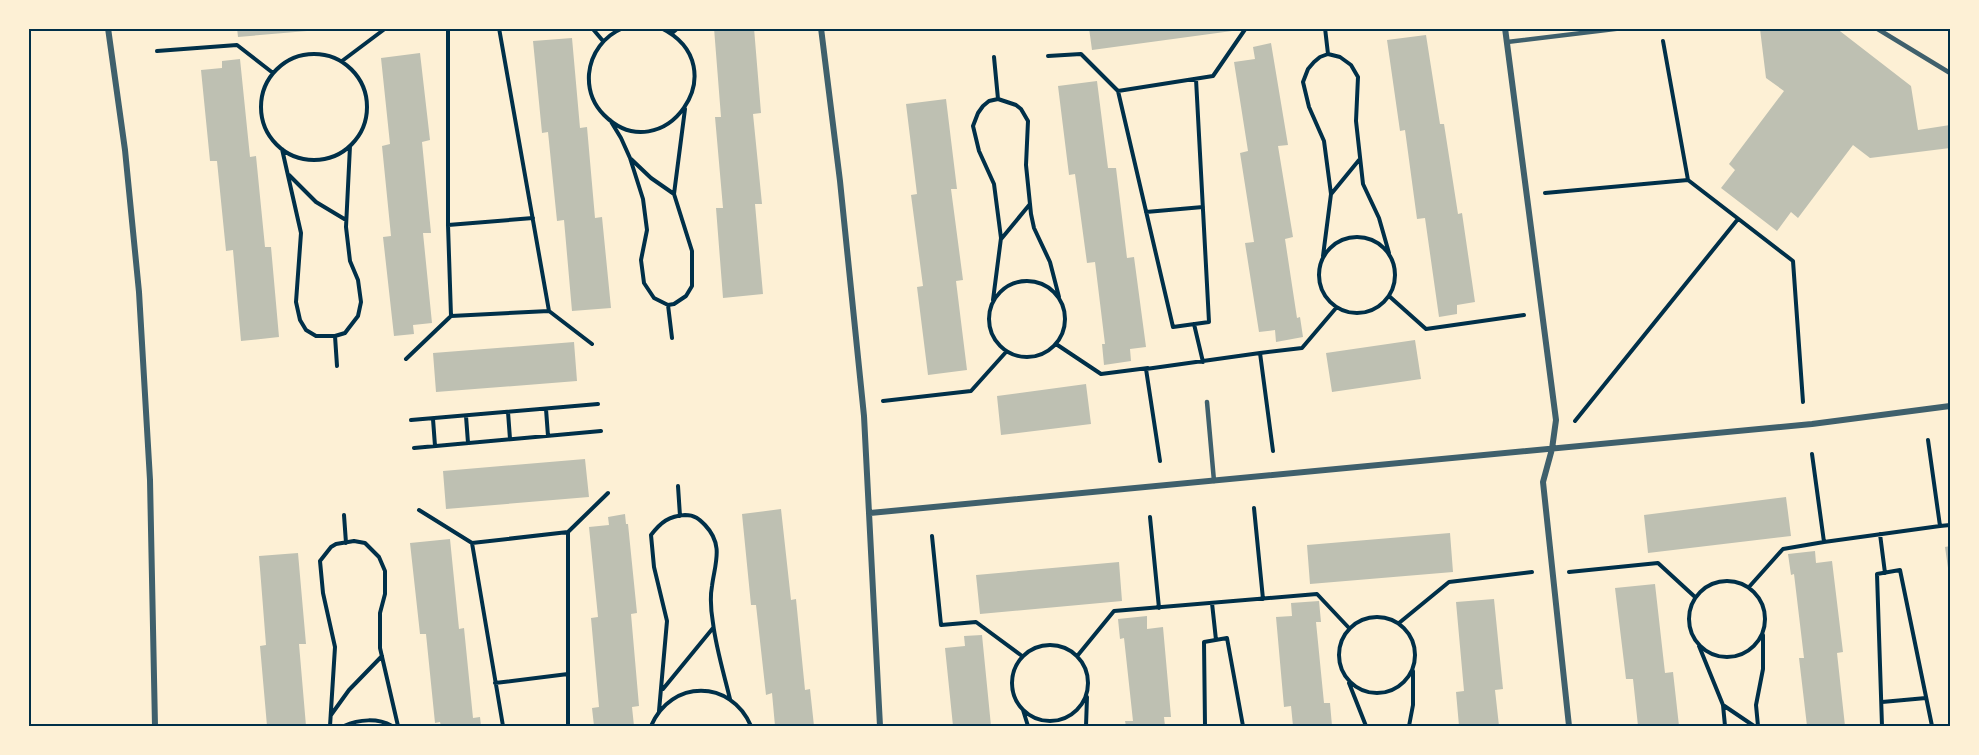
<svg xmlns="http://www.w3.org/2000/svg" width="1979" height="755" font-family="'Fira Sans',sans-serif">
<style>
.building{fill:#bec0b2}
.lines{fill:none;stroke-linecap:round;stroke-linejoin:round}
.path{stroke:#003049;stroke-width:4}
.service{stroke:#3f606c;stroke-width:4.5}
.minor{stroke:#3f606c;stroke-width:6}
.neatline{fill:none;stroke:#003049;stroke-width:2}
</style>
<rect width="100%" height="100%" fill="#fdf0d5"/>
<!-- building -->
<path class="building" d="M237 28H319V30L238 37Z
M714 28H754L761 113 753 114 762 204H755L763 294 723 298 716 208H723L715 117H721Z
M1089 28H1232V31L1092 50Z
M1836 28 1911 86 1918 130 1950 125V148L1870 158 1853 145 1798 218 1791 212 1777 231 1721 188 1735 170 1729 164 1784 91 1766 78 1760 29Z
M1426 35 1440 124H1444L1458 214 1462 213 1475 302 1457 305V314L1439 317 1425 218 1417 219 1405 130 1400 131 1387 40Z
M572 38 580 128 587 127 595 218 602 217 611 308 572 311 564 220 557 221 548 132 542 133 533 41Z
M1271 43 1288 145 1278 146 1293 237 1285 239 1297 318 1300 317 1303 337 1276 342 1275 330 1259 332 1245 243 1254 242 1240 153 1248 151 1234 62 1255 59 1253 47Z
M420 53 430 140 422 142 431 233H423L432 323 413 325 414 334 394 336 383 237 391 236 382 146 390 144 381 58Z
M240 59 250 157 256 156 265 247H271L279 337 241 341 233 250 226 251 217 161H210L201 70 222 68V61Z
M1097 81 1108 168H1116L1127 258 1134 257 1146 347 1130 349 1131 361 1104 365 1102 344H1105L1095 262 1087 263 1075 174 1069 175 1058 86Z
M946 99 957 189H951L963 280 956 281 967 370 928 375 917 287 923 286 911 195 917 194 906 104Z
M1415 340 1421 379 1332 392 1326 353Z
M574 342 577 381 436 392 433 353Z
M1086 384 1091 424 1001 435 997 396Z
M585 459 589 497 446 509 443 471Z
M1786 497 1791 536 1648 553 1644 515Z
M781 509 791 600 796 599 805 690 810 689 814 726H775L772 693 766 695 756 605H751L742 514Z
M625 514 626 524H628L637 613 631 614 639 706 632 707 634 726H594L592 708 599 707 591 618 598 617 589 527 609 525 608 517Z
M1450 533 1453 572 1310 584 1307 545Z
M450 539 459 629 464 628 473 718 480 717 481 726H441L440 722 435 723 426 634H420L410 543Z
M1950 546V575H1949L1945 547Z
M1815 551 1816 563 1832 561 1843 652 1837 653 1845 726H1807L1799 658H1804L1794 574 1791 575 1788 554Z
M298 553 306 644H299L306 726H267L260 646 266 645 259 556Z
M1119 562 1122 601 980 614 976 575Z
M1655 584 1665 673 1673 672 1679 726H1638L1633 679H1626L1615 588Z
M1494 599 1503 689 1495 690 1499 726H1459L1456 692 1464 691 1456 602Z
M1319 601 1321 622H1316L1324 703H1330L1332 726H1293L1291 706 1284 707 1276 617 1292 616 1291 603Z
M1147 616V629L1163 627 1171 717H1164L1165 726H1126L1125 721H1133L1124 638 1120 639 1118 619Z
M982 635 991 726H953L945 648 965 646 964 636Z"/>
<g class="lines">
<!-- path -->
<path class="path" d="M499 28 549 311 592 344
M592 28 603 41
M623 28C604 36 591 53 589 74 588 89 593 104 604 115 662 173 740 67 661 28
M1325 28 1328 54
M671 34 678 28
M1663 41 1688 180 1793 261 1803 402
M157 51 237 45 273 73
M261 107a53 53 0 1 1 106 0a53 53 0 1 1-106 0Z
M1048 56 1081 54 1118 91 1213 76 1246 28
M994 57 998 99
M342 61 386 28
M1118 91 1173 327 1209 322 1196 79
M610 120 621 138 630 158 643 199 647 230 641 260 644 283 654 298 668 305 674 304 686 296 692 286V251L674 194 685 109
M282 149 301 233 296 302 300 320 306 330 316 336H335L345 333 348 329 358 316 361 302 358 280 350 261 346 227 350 146
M631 159 651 178 674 194
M289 175 316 202 346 220
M1332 193 1359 160
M1545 193 1688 180
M1146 212 1203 207
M448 225 533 218
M1319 275a38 38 0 1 1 76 0a38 38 0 1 1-76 0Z
M1002 238 1030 204
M1323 256 1331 194 1324 141 1309 107 1303 82 1308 69 1314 62 1320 57 1328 54 1340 57 1351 65 1358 77 1356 121 1363 184 1379 218 1389 253
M989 319a38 38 0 1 1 76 0a38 38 0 1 1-76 0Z
M1389 296 1426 329 1524 315
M993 300 1001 238 994 184 979 151 973 126 978 113 983 106 989 101 998 99 1016 105 1021 109 1028 121 1026 165 1031 214 1034 228 1050 262 1059 297
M668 305 672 338
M451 316 549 311
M1194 324 1203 362
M335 336 337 366
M1056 344 1101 374 1148 368
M1260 353 1302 348 1336 308
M406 359 451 316 448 225V28
M883 401 971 391 1006 352
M546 409 548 436
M508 412 510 439
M466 416 468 443
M433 419 435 446
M411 420 598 404
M1575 421 1738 219
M414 448 601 431
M1812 454 1824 542 1940 526 1928 440
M1160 461 1146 369 1260 353 1273 451
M678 486 680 516
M1254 508 1263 599
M419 510 472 543 568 532 608 493
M344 515 346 543
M1150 517 1159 608
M1940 526 1950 525
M568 532V726
M1880 534 1885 573
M932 536 941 625 976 622 1022 656
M472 543 503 726
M1569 572 1658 563 1695 597
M1689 619a38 38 0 1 1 76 0a38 38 0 1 1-76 0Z
M1749 587 1783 549 1824 542
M1212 603 1216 640
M1339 655a38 38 0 1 1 76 0a38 38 0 1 1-76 0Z
M1399 623 1449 582 1532 572
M1012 683a38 38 0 1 1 76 0a38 38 0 1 1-76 0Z
M1699 646 1723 705 1725 726
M1078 655 1114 611 1317 594 1349 628
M495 683 568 674
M1349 683 1366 726
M663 689 713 628
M1882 702 1926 698
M1723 705 1754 726
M1023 710 1028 726
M659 711 667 621 654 567 651 535C661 522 669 516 685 515 695 515 699 519 705 525 724 545 715 563 712 586 710 597 711 611 713 623 716 648 724 674 730 699
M331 715 349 690 382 656
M330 726 335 647 323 593 320 561 331 547 336 544 354 541 365 543 379 557 385 571V594L380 613V648L398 726
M344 726C359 719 378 718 392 726
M651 726C671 679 731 679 751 726
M1086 726 1087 697
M1205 726 1204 642 1227 638 1243 726
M1409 726 1413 705V671
M1758 726 1756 705 1763 669V635
M1882 726 1877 574 1900 570 1932 726"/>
<!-- service -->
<path class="service" d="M1876 28 1950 73
M1507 42 1623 28
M1207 402 1214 481"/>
<!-- minor -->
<path class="minor" d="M108 28 125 150 139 292 150 480 155 726
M821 28 840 181 864 416 880 726
M1505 28 1556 420 1552 449 1543 482 1569 726
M870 513 1812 424 1950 406"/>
</g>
<!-- border -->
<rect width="1979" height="755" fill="none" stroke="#fdf0d5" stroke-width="60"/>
<rect x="30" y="30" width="1919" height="695" class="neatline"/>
</svg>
